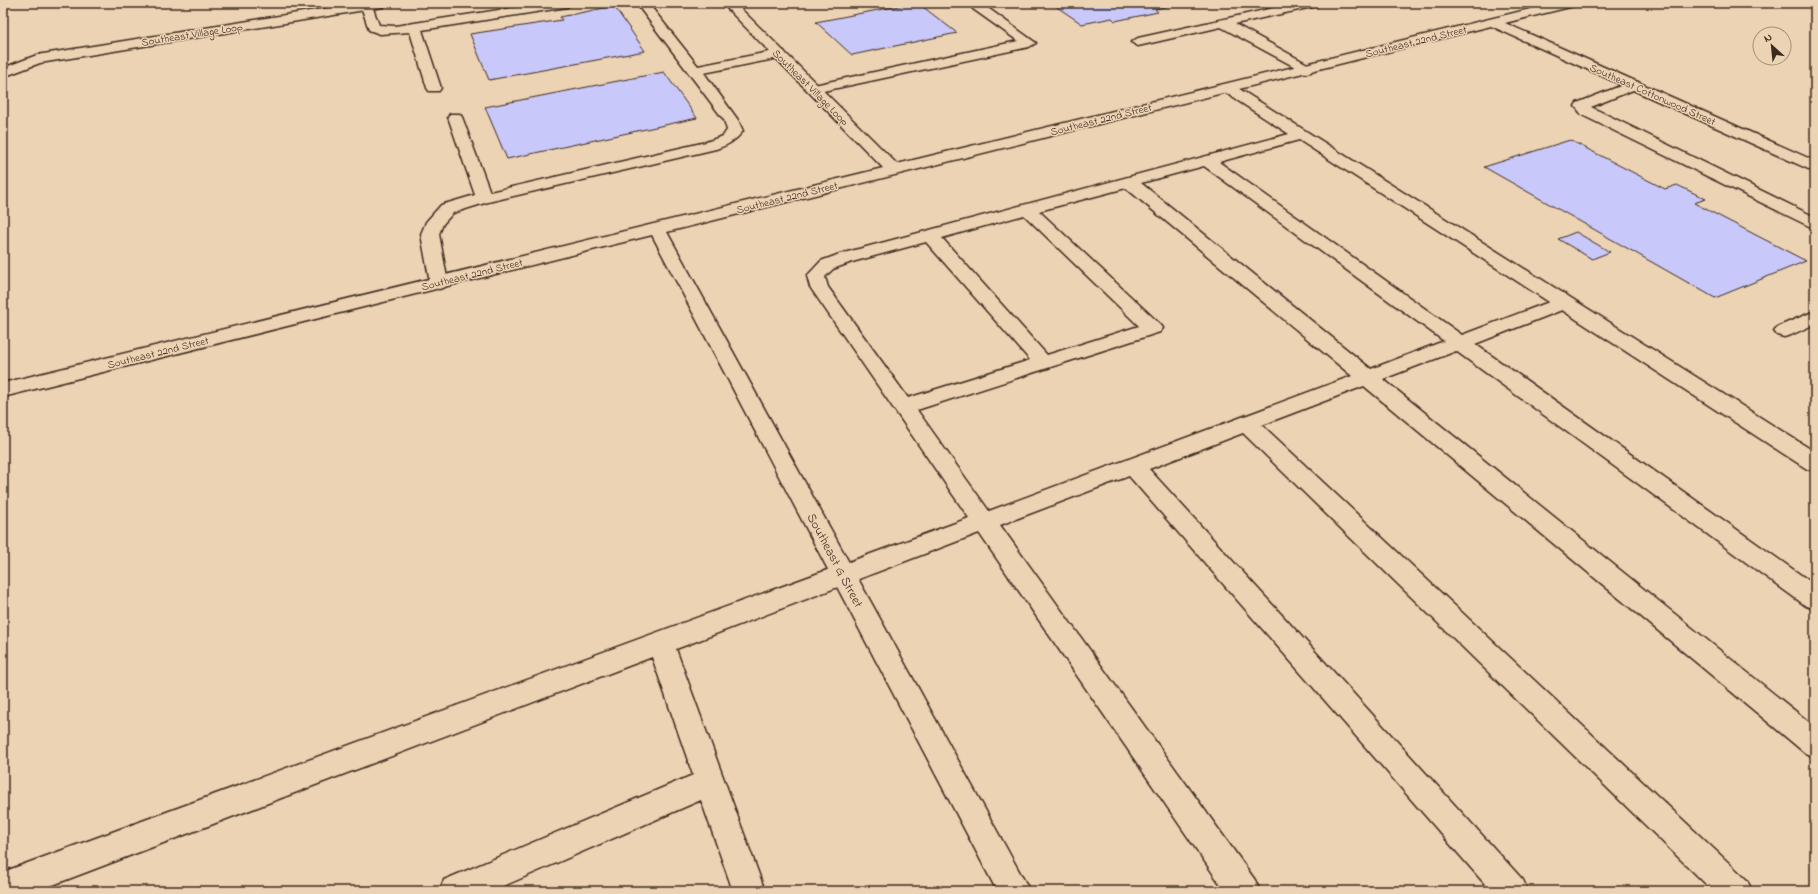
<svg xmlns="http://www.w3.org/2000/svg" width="1818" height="894" font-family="'Indie Flower',sans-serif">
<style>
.building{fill:#c9c8fa;stroke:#3b2a1e}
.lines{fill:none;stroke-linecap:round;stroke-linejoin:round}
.lane-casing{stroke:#3b2a1e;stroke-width:3}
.street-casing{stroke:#3b2a1e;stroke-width:3}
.lane{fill:#ecd3b4;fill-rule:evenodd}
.street{fill:#ecd3b4;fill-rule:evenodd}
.labels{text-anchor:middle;stroke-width:3;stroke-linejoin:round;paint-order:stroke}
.far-street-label{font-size:11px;fill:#3b2a1e;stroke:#ecd3b4}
.street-label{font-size:13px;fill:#3b2a1e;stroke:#ecd3b4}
</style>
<rect width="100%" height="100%" fill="#ecd3b4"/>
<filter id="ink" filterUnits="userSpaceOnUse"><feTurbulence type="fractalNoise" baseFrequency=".025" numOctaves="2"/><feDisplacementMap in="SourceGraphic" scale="8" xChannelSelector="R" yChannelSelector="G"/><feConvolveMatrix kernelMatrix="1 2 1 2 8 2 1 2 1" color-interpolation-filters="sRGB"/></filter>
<g filter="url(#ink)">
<!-- building -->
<path class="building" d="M914 3H918L957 33 852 55 816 22Z
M1051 3H1184L1155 9 1158 12 1115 21 1112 18 1082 24Z
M614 6 645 51 489 80 470 34 562 20 560 17Z
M664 72 697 118 507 159 485 107Z
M1570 140 1665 189 1677 185 1706 199 1694 203 1806 261 1715 298 1484 167Z
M1576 232 1610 252 1592 259 1558 239Z"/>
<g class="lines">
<defs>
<path id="lane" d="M363 3H371L379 25 395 26 544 3H573L567 7 422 30 441 88 439 91H429L427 88 410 32 380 34 369 30 361 6Z
M636 3H648L698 66 779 50 784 51 786 54 784 57 704 73 738 120 743 131C735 141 728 145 716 149L488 202 453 213 443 224 439 234 448 283 445 287 439 289 433 287 430 283 421 234 426 222 441 205 475 195 448 117 450 114H460L462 117 490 192 706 142 723 136 727 130 724 120Z
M973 3H981L1036 43 1029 47 814 93 809 92 807 89 809 86 814 85 1018 41 973 9 971 6Z
M1296 3H1319L1317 6 1235 24 1311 66 1313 69 1311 72 1306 73 1221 27 1138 46 1131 42 1138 38Z
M1633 81 1638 82 1640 85 1638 88 1591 107 1815 217V229L1582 115 1575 106 1577 103Z
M1228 84 1233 85 1815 452V471L1807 469 1562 310 1475 344 1815 585V609L1806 606 1456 351 1383 379 1815 727V757L1805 753 1364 386 1262 425 1747 880 1752 891H1713L1243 433 1149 469 1523 880 1528 891H1491L1129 476 1000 525 1255 880 1260 891H1225L979 533 676 649 765 891H733L701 800 492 891H439L444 880 693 775 652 657 37 891H3V872L969 518 810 287 807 276 821 261 840 254 1289 134 1223 91 1221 88 1223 85ZM1299 140 1549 302 1462 335 1219 162ZM1204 166 1444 341 1371 369 1141 183ZM1126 188 1352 376 989 511 917 410 1160 332 1163 328 1160 324 1039 211ZM1024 215 1139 326 1047 355 942 238ZM926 242 1030 360 908 398 828 287 825 277 833 269 852 262Z
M1815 311V324L1791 335 1784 337 1777 335 1774 331 1777 327Z"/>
<path id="street" d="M360 3H389L383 7 40 63 3 77V68L37 55Z
M722 3H735L897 164 1555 3H1576L1574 6 1505 23 1815 161V172L1491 26 667 232 1030 891H997L652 235 3 397V383L883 168Z"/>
</defs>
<!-- lane casing -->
<use href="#lane" class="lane-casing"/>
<!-- street casing -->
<use href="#street" class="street-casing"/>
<!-- lane -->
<use href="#lane" class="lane"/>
<!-- street -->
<use href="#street" class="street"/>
</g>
</g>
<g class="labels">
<!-- far-street labels -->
<g class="far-street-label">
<text transform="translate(192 34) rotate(-9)" y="4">Southeast Village Loop</text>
<text transform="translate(1416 41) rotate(-14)" y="4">Southeast 22nd Street</text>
<text transform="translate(811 87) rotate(45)" y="4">Southeast Village Loop</text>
<text transform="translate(1653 94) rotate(24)" y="4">Southeast Cottonwood Street</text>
<text transform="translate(1101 119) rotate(-14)" y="4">Southeast 22nd Street</text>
<text transform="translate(787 197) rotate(-14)" y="4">Southeast 22nd Street</text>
<text transform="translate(472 274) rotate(-14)" y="4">Southeast 22nd Street</text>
<text transform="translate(158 352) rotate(-14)" y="4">Southeast 22nd Street</text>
</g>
<!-- street labels -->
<g class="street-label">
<text transform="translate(836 560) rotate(62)" y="5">Southeast G Street</text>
</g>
</g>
<!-- margin -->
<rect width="1818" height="894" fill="none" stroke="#ecd3b4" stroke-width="16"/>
<rect x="8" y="8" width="1802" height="878" fill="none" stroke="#3b2a1e" stroke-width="1.5" filter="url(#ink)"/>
<!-- north arrow -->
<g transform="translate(1772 46) rotate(333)"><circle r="19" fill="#ecd3b4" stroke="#a58f78"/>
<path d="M0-3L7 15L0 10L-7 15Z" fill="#3b2a1e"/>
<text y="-6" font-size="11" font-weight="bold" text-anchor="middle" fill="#3b2a1e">N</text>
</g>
</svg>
